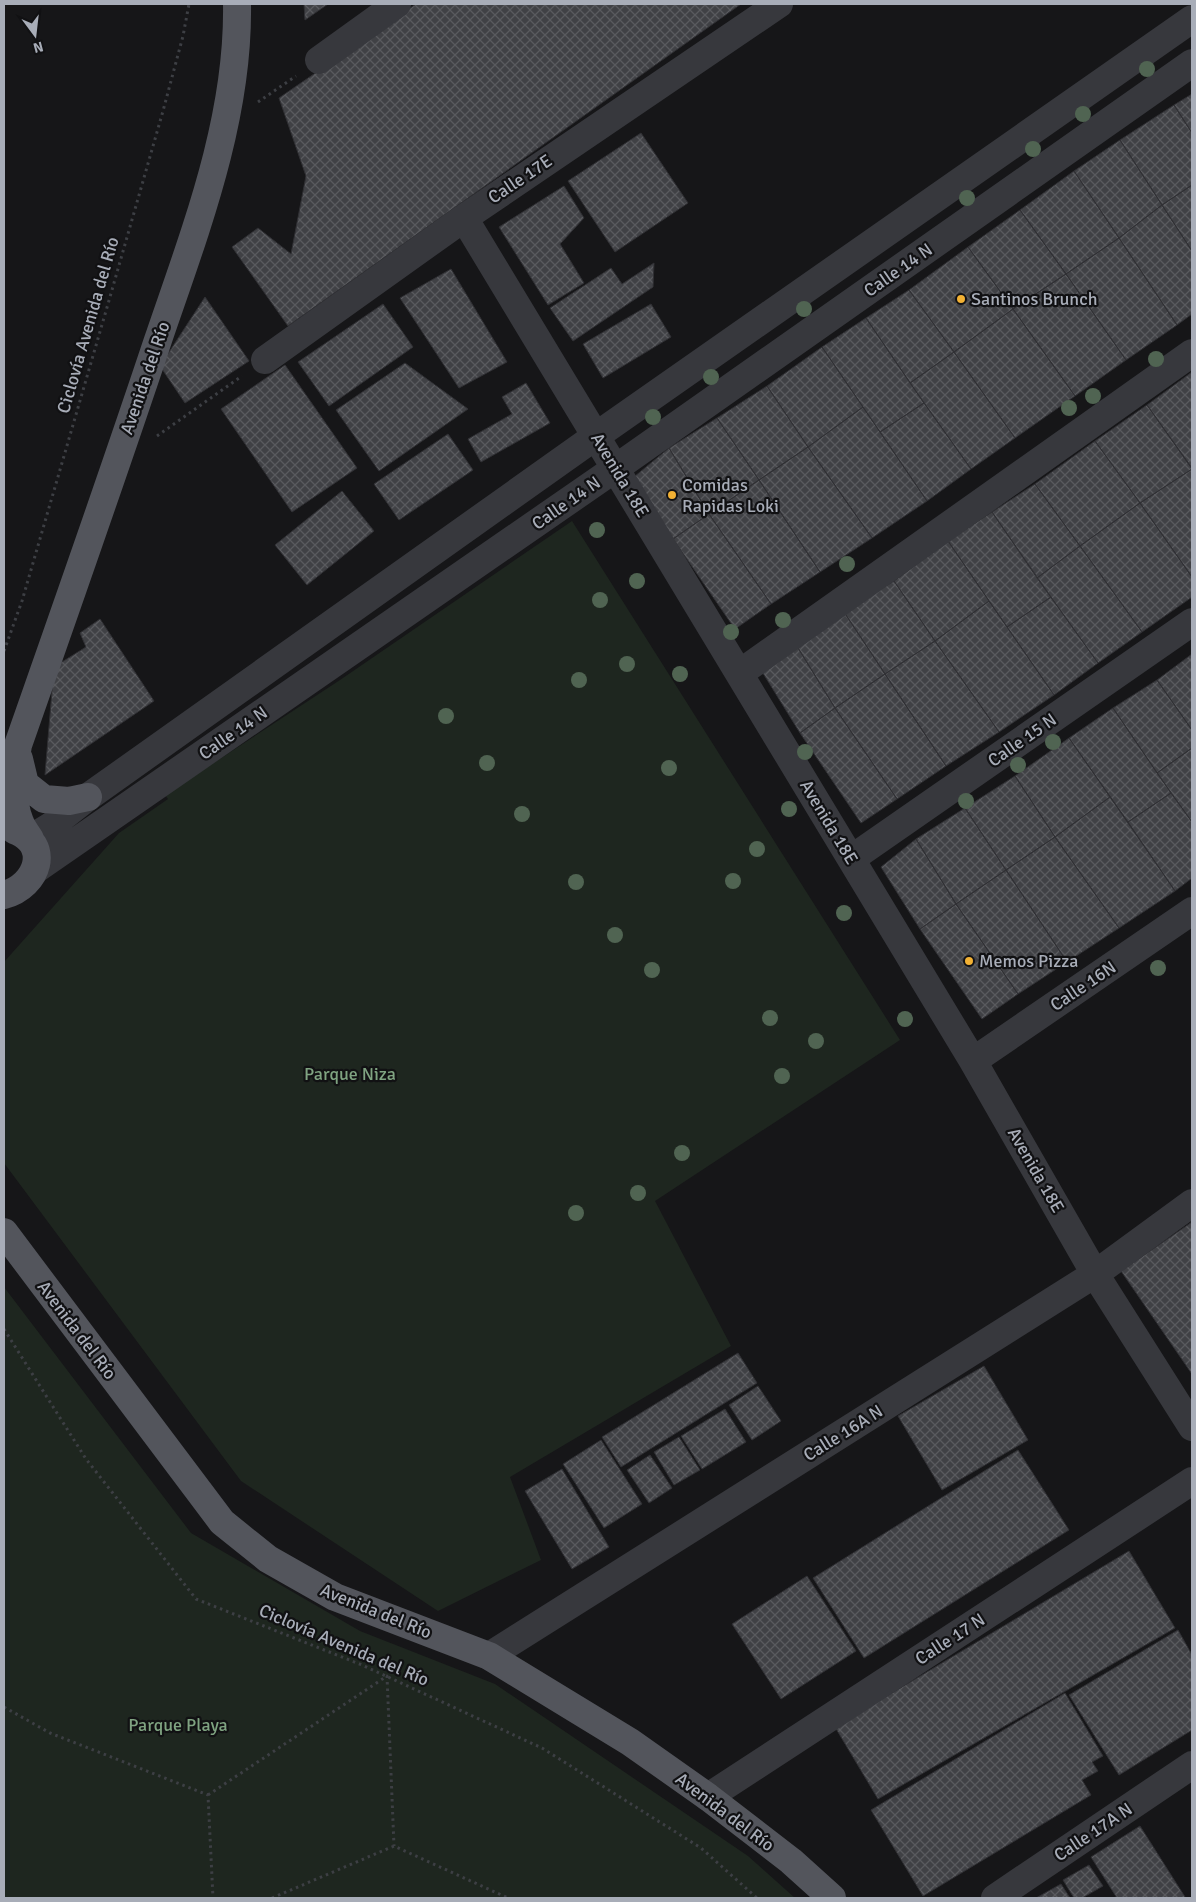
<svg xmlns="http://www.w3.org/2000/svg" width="1196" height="1902" font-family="Signika,sans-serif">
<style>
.park{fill:#1e261f}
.building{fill:url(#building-cross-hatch);stroke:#303034}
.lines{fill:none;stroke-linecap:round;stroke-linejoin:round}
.path{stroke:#3d3f44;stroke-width:3;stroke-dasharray:2.5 4;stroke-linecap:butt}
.minor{stroke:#37383d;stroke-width:28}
.major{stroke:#53555c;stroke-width:28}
.tree{fill:#506452}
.poi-dot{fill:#f2b134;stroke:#111113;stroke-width:2}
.labels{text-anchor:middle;stroke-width:4.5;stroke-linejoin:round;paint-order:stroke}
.street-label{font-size:18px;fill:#a8adb8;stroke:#111113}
.poi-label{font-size:18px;fill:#a8adb8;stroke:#111113;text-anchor:start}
.park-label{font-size:18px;fill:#7fa381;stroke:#111113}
</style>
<defs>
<pattern id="building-cross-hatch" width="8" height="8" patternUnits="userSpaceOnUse" patternTransform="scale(1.25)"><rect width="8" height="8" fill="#404145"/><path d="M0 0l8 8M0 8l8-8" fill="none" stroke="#595a5e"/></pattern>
</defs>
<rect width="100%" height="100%" fill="#161618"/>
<!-- park -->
<path class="park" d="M572 521 900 1040 655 1201 731 1346 510 1477 541 1560 438 1611 241 1481 4 1163V962L119 833 168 799 165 795 340 680Z
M4 1287 191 1533 360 1631 495 1684 748 1856 795 1898H4Z"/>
<!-- building -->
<path class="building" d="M304 4H328L305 20Z
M416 4H741L288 326 232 247 258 228 291 254 306 176 279 98Z
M1192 94V133L1174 105Z
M1174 105 1192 133V185L1162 205 1120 140Z
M641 133 688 203 615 252 568 181Z
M1120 140 1162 205 1119 238 1074 171Z
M1074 171 1119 238 1066 274 1020 210Z
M1192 185V251L1162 205Z
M564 186 584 218 560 244 584 283 548 305 499 227Z
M1162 205 1192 251V314L1177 325 1119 238Z
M1020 210 1066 274 1013 309 968 247Z
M1119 238 1177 325 1126 360 1066 274Z
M968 247 1013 309 954 352 909 290Z
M654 263 653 287 573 341 550 308 611 268 622 284Z
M451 269 507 362 459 388 400 298Z
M1066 274 1126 360 1075 396 1013 309Z
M909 290 954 352 910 383 866 318Z
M205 297 249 361 185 403 160 366Z
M383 304 413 347 329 406 298 362Z
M651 304 671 337 603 378 583 344Z
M1013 309 1075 396 1015 438 954 352Z
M866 318 924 403 880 432 822 347Z
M822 347 863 407 808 447 767 386Z
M954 352 1015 438 971 469 910 383Z
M405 363 468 409 379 471 336 410Z
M285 365 357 468 292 512 221 409Z
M1192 372V468L1147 405Z
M526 383 550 423 481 462 468 439 512 414 502 397Z
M767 386 808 447 759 480 717 418Z
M924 403 971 469 927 501 880 432Z
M1147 405 1192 469 1140 503 1095 441Z
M863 407 927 501 872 538 808 447Z
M717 418 759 480 709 514 669 448Z
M448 434 473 470 399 520 374 484Z
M1095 441 1140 503 1080 546 1035 484Z
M808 447 872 538 820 572 759 480Z
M669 448 709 514 673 539 634 477Z
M1192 469V577L1140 503Z
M759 480 820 572 771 604 709 514Z
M1035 484 1080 546 1037 578 992 512Z
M342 491 374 531 307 585 275 545Z
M1140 503 1192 577V597L1142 632 1080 546Z
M992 512 1051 597 1007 627 948 541Z
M709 514 771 604 735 629 673 539Z
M948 541 989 601 935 641 894 581Z
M1080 546 1142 632 1098 663 1037 578Z
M894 581 935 641 885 674 844 612Z
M1051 597 1098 663 1054 695 1007 627Z
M989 601 1054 695 999 732 935 641Z
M844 612 885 674 835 708 795 643Z
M100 619 154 701 45 775 54 667 86 647 80 633Z
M935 641 999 732 946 766 885 674Z
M795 643 835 708 800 733 761 670Z
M1192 654V730L1157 680Z
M885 674 946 766 897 799 835 708Z
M1157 680 1192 730V748L1157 773 1113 708Z
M835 708 897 799 861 823 800 733Z
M1113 708 1171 793 1128 822 1069 738Z
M1069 738 1110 797 1055 837 1015 776Z
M1192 748V822L1157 773Z
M1015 776 1055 837 1006 870 965 808Z
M1171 793 1192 822V878L1175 891 1128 822Z
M1110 797 1175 891 1119 928 1055 837Z
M965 808 1006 870 956 904 916 839Z
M1055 837 1119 928 1067 962 1006 870Z
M916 839 956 904 920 929 881 867Z
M1006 870 1067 962 1018 994 956 904Z
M956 904 1018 994 982 1019 920 929Z
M1192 1222V1374L1121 1271Z
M738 1353 757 1383 621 1467 602 1437Z
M984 1366 1028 1440 942 1490 898 1416Z
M758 1386 781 1421 752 1440 729 1405Z
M725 1409 746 1442 702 1469 681 1436Z
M679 1437 700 1470 674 1485 654 1452Z
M601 1440 642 1504 604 1528 563 1464Z
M1018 1450 1069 1530 864 1658 813 1578Z
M650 1455 672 1488 649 1503 627 1470Z
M562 1469 609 1547 572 1569 525 1491Z
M1129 1551 1175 1628 878 1799 835 1727Z
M807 1576 856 1651 781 1699 732 1624Z
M1178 1630 1192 1655V1730L1119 1775 1069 1695Z
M1065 1693 1103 1756 1092 1762 1098 1771 1082 1780 1091 1795 923 1896 871 1810Z
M1140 1826 1185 1897 1182 1898H1117L1091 1857Z
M1089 1865 1103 1886 1082 1898H1074L1063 1880Z
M1061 1884 1070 1898H1036Z"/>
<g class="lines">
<!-- path -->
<path class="path" d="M258 102 296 76
M157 436 242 376
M4 651 22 601 108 304 163 111 183 36 189 4
M4 1329 86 1459 196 1599 362 1665 542 1748 701 1848 757 1898
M4 1707 50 1733 208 1795 213 1898
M208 1795 387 1676 394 1846
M272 1898 394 1846 508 1898"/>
<!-- minor -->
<path class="minor" d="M319 60 397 4
M464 218 973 1061 1095 1274 1192 1427
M265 360 464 218 779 4
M740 673 1192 353
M30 839 51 826 88 797 596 436 1192 19
M851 859 1192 622
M35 870 616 468 1192 63
M973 1061 1192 911
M489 1656 1095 1274 1192 1203
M708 1797 1192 1481
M995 1898 1192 1765"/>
<!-- major -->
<path class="major" d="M19 759 25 784 44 799 69 801 88 797
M30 839C27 834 22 828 20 822 10 799 14 769 18 745 65 611 112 478 157 343 194 234 239 121 237 4
M4 895C38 886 52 844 14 830
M4 1232 222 1522 268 1559 335 1597 489 1656 630 1742 708 1797 791 1861 832 1898"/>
</g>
<!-- trees -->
<g class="tree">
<circle cx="1147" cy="69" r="8"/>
<circle cx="1083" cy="114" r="8"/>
<circle cx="1033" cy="149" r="8"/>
<circle cx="967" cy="198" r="8"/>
<circle cx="804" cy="309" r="8"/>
<circle cx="1156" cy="359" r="8"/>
<circle cx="711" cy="377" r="8"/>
<circle cx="1093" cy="396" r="8"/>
<circle cx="1069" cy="408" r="8"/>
<circle cx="653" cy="417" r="8"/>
<circle cx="597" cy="530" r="8"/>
<circle cx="847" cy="564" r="8"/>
<circle cx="637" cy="581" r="8"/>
<circle cx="600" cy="600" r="8"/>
<circle cx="783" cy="620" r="8"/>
<circle cx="731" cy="632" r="8"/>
<circle cx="627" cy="664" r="8"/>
<circle cx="680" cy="674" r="8"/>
<circle cx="579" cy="680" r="8"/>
<circle cx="446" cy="716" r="8"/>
<circle cx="1053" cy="742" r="8"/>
<circle cx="805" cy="752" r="8"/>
<circle cx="487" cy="763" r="8"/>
<circle cx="1018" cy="765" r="8"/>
<circle cx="669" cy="768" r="8"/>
<circle cx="966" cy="801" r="8"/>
<circle cx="789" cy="809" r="8"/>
<circle cx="522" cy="814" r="8"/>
<circle cx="757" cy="849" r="8"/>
<circle cx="733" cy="881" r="8"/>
<circle cx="576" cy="882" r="8"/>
<circle cx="844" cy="913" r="8"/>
<circle cx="615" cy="935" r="8"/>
<circle cx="1158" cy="968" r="8"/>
<circle cx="652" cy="970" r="8"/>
<circle cx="770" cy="1018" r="8"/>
<circle cx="905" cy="1019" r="8"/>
<circle cx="816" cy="1041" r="8"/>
<circle cx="782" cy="1076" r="8"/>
<circle cx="682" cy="1153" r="8"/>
<circle cx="638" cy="1193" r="8"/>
<circle cx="576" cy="1213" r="8"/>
</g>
<!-- markers -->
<g class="poi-dot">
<circle cx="961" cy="299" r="5"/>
<circle cx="672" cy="495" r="5"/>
<circle cx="969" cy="961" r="5"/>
</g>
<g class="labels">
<!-- street labels -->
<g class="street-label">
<text transform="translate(520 179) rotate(-34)" y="6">Calle 17E</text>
<text transform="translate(898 270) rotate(-35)" y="6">Calle 14 N</text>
<text transform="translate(88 325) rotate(-74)" y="6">Ciclovía Avenida del Río</text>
<text transform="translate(145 378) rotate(-71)" y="6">Avenida del Río</text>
<text transform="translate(620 475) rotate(59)" y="6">Avenida 18E</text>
<text transform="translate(566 503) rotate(-35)" y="6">Calle 14 N</text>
<text transform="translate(233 733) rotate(-35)" y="6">Calle 14 N</text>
<text transform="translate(1022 740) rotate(-35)" y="6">Calle 15 N</text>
<text transform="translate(829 822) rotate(59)" y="6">Avenida 18E</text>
<text transform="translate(1083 986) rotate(-34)" y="6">Calle 16N</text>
<text transform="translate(1036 1170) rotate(60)" y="6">Avenida 18E</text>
<text transform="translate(77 1330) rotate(53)" y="6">Avenida del Río</text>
<text transform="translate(843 1433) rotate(-32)" y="6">Calle 16A N</text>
<text transform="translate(376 1611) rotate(22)" y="6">Avenida del Río</text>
<text transform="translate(950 1639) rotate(-33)" y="6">Calle 17 N</text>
<text transform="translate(344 1645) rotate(23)" y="6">Ciclovía Avenida del Río</text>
<text transform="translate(725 1812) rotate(37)" y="6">Avenida del Río</text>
<text transform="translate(1093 1832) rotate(-34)" y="6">Calle 17A N</text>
</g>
<!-- poi labels -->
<g class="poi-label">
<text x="971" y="305">Santinos Brunch</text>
<text x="682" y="491">Comidas<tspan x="682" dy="21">Rapidas Loki</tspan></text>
<text x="979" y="967">Memos Pizza</text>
</g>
<!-- park labels -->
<g class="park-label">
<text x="350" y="1080">Parque Niza</text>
<text x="178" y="1731">Parque Playa</text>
</g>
</g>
<!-- border -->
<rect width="1196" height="1902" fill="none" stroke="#a8adb8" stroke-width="10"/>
<!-- north arrow -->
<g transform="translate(35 35) rotate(165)" stroke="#111113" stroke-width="4" paint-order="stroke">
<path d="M0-4L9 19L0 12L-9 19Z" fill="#a8adb8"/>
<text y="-8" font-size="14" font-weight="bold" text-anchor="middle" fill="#a8adb8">N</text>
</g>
</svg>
